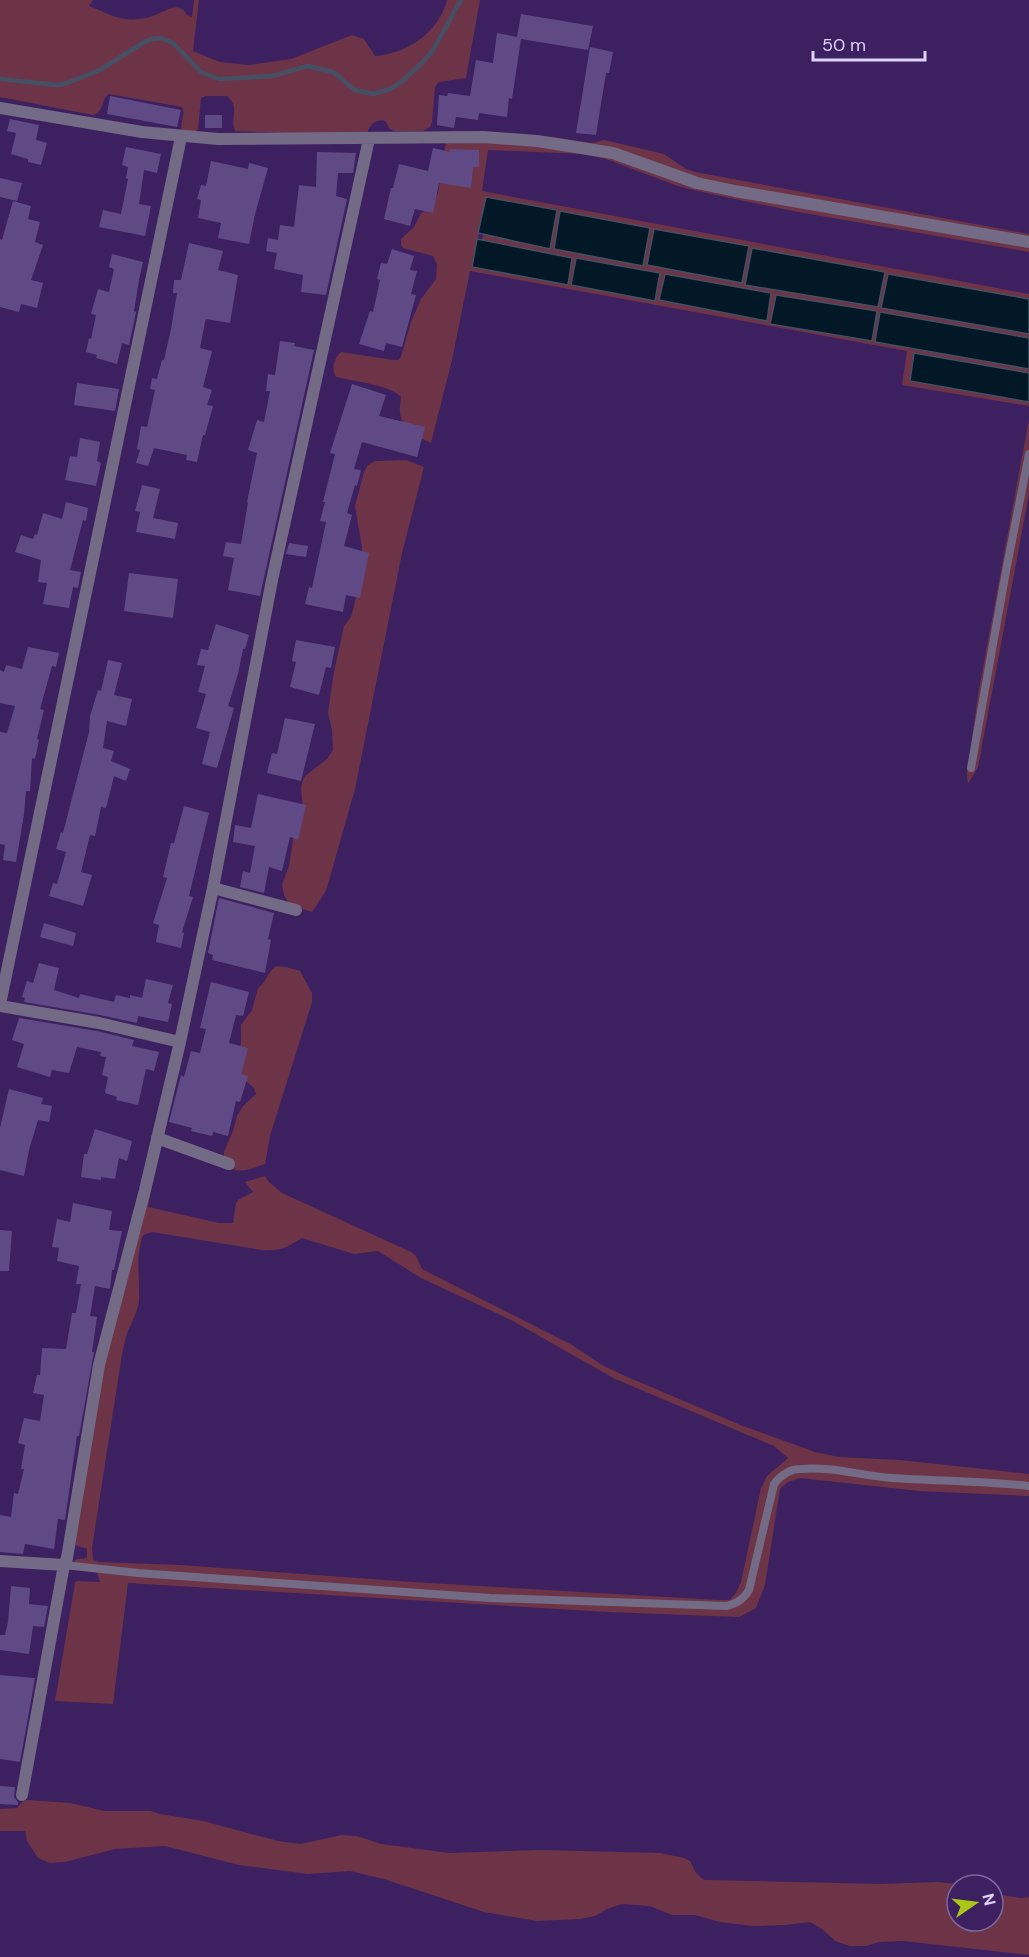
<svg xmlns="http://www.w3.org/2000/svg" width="1029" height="1957" viewBox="0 0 1029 1957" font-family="'DM Sans',sans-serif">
<rect width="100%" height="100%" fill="#3c2060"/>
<!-- green -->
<path fill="#6d3447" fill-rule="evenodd" d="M 0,0 L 93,0 L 89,6 C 100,10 114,18 125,19 C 134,20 144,19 153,16 C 165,11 180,0 187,15 L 192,17 L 194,0 L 199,0 L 193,51 L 220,62 L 248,65 L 291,59 L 352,35 L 364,39 L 375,56 C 407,54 439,32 447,0 L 480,0 L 466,78 L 439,82 L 435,87 L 432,122 L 430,127 L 423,131 L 394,131 L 390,129 L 385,121 C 375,119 371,124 367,133 L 314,134 L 235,131 C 229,117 241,109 227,96 L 206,96 L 201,98 L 198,129 L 194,133 L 182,131 C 179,123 186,115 182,107 L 109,94 C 100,100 105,112 93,115 L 0,97 Z
M 453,131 L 554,137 L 592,143 L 604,140 L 664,154 L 686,169 L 695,172 L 1029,234 L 1029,252 L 798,212 L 711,194 L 678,186 L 606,159 L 583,154 L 488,150 L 482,191 L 1029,294 L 1029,299 L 888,274 L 882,308 L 1029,334 L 1029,338 L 880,312 L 875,342 L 1029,369 L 1029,373 L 914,353 L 910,381 L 1029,402 L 1029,406 L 902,385 L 907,351 L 470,271 L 452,360 L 431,443 C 418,437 401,428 400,412 C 399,408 401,402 401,397 C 390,385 353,381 336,377 C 331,369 334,358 341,352 L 393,360 L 398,360 L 401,357 L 411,322 L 421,299 L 436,279 L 437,265 L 433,256 L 403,248 L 401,245 L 401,239 L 414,227 L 421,213 L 429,209 L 438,193 L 447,134 ZM 486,197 L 550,248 L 483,234 L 482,240 L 572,258 L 568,285 L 472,267 ZM 577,258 L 660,273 L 571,285 Z
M 1029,419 L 1029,494 L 978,767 L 968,784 L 967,774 L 978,695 Z
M 406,460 L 424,467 L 402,553 L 355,789 L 326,891 L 312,912 L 289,904 L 284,895 L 282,885 L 289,866 L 294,834 L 303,810 L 301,788 L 302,783 L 305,776 L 327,759 L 333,750 L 332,730 L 328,713 L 333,677 L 344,626 L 351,617 L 358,590 L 362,547 L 355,506 L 364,472 L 368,465 L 375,461 Z
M 276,966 L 286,967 L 300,971 L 312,993 L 312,1002 L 270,1136 L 265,1164 C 251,1169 241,1174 227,1167 L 224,1160 L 224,1152 L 233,1131 L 237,1116 L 243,1106 L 256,1094 L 254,1088 L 235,1072 L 235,1056 L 241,1044 L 241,1025 L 252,1010 L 258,988 C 267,982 267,972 276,966 Z
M 159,1147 L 148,1207 L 219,1223 L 233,1223 L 236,1203 L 238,1200 L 253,1192 L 245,1182 L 265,1176 L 269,1182 L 282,1193 L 411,1252 L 416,1256 L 422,1269 L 572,1345 L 602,1365 L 625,1376 L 743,1426 L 815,1452 L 839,1457 L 900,1460 L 1029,1474 L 1029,1496 L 919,1491 L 800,1478 L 788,1482 L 780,1489 L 765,1585 L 756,1608 L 739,1617 L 608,1612 L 128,1583 L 113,1704 L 55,1701 L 75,1583 L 77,1581 L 100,1582 L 97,1572 L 64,1565 L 78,1559 L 87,1558 L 87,1549 L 75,1545 L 97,1385 ZM 152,1232 L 262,1250 C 281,1251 286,1248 302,1238 L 354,1254 L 378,1251 L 421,1278 L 511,1320 L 615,1379 L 774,1446 L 788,1458 L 767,1476 L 761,1488 L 741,1582 L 736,1593 L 730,1600 L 718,1600 L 412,1582 L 180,1565 L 99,1562 L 93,1560 L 92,1548 L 122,1354 C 124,1346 125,1338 128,1331 C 132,1321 138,1311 139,1300 C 140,1277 135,1257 143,1235 Z
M 27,1800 L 71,1803 L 104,1811 L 150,1811 L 160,1814 L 203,1821 L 278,1841 L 300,1844 L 342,1835 L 357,1836 L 381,1844 L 450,1853 L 542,1850 L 660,1853 L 684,1858 L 690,1861 L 696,1873 L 704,1880 L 881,1884 L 938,1882 L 965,1885 L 957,1885 L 957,1921 L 993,1921 L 993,1894 L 1021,1898 L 1029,1897 L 1029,1955 L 903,1941 L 879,1942 L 866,1946 L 850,1946 L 835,1941 L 822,1929 L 810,1922 L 786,1925 L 753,1926 L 720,1922 L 695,1915 L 672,1915 L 650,1906 L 622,1904 L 607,1909 L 595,1916 L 580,1919 L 537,1921 L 484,1912 L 384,1879 L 350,1871 L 308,1874 L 239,1865 L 165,1846 L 115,1849 L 65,1862 L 50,1863 L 38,1858 L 27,1841 L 25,1831 L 0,1831 L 0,1809 L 17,1808 L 22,1802 Z"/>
<!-- water -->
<path fill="#031826" stroke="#455065" stroke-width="1.5" d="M 486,197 L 557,210 L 550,249 L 478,233 Z
M 560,211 L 650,228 L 643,266 L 554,249 Z
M 654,229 L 749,246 L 742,283 L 647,265 Z
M 477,239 L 572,258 L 568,285 L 472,267 Z
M 752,248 L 885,272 L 878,307 L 745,285 Z
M 576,258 L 660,273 L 655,301 L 571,285 Z
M 665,274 L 771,293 L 767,321 L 659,300 Z
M 888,274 L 1029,299 L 1029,334 L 881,308 Z
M 776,295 L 877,311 L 872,341 L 770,324 Z
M 880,312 L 1029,338 L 1029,369 L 875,342 Z
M 914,353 L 1029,373 L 1029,402 L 910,381 Z"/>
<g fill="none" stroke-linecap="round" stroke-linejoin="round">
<!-- stream -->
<path stroke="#455065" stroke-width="4.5" d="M 0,79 L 57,85 L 67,83 L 100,70 L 141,44 L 151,39 L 161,38 L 173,43 L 201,72 L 219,79 L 272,76 L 308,66 L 333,72 L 355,90 L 373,94 L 390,89 L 401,82 L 423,62 L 433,50 L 461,0"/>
</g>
<!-- building -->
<path fill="#604a86" d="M 521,14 L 593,26 L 588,50 L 521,39 L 512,99 L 509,98 L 507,117 L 479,113 L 478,120 L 456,117 L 454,128 L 437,125 L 439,95 L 447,96 L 448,93 L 470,96 L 476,60 L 493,63 L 497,33 L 517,37 Z
M 590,47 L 613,52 L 609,73 L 606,73 L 596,135 L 576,133 Z
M 110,96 L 181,110 L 177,127 L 107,114 Z
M 205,115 L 222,115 L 222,128 L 205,128 Z
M 10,119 L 39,125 L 36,140 L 47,143 L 41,165 L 28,162 L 28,159 L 11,154 L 16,133 L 7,131 Z
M 126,147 L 161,154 L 157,173 L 144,170 L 139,204 L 151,206 L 145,236 L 99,227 L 103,210 L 121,214 L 128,179 L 126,178 L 128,167 L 122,165 Z
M 433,148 L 450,152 L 450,149 L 479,150 L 479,167 L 473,167 L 471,188 L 439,183 L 433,213 L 415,209 L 410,226 L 384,219 L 391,188 L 393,188 L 399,164 L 428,171 Z
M 317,152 L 356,153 L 353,173 L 338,173 L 336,196 L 347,199 L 326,295 L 301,292 L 303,275 L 274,269 L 277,253 L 266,251 L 268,238 L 278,240 L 280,225 L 294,227 L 299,185 L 316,187 Z
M 211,161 L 248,169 L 249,163 L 268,168 L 255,214 L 249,244 L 218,238 L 221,223 L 198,218 L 201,200 L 197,199 L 201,185 L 206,186 Z
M 0,178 L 22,183 L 17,201 L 0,197 Z
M 13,201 L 31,206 L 28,219 L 40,222 L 35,242 L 43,245 L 31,280 L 43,283 L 37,308 L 21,304 L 19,312 L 0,307 L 0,239 L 2,240 Z
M 189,243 L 223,251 L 218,270 L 238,275 L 230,323 L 206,319 L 205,322 L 200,348 L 212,351 L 203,387 L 212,390 L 207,405 L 213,406 L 205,435 L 203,435 L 197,462 L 186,460 L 187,455 L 154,448 L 148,466 L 136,463 L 140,450 L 137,449 L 141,426 L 147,427 L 155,390 L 150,389 L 152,378 L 157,379 L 162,360 L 164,360 L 171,329 L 177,293 L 173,293 L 174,280 L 181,280 Z
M 392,249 L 414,256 L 410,270 L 417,271 L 411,294 L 416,295 L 402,347 L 386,343 L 384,351 L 359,344 L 370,311 L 373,312 L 380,280 L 377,279 L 381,263 L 387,264 Z
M 112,254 L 143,262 L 139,280 L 134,311 L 136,312 L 129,345 L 122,343 L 117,364 L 96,358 L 97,355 L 86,352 L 89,338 L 91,339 L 96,315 L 91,314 L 98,289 L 109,292 L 114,269 L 109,267 Z
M 280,341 L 295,343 L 294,346 L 314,350 L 260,596 L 228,590 L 234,558 L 223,556 L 226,542 L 241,544 L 248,502 L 247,502 L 257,453 L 248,450 L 257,420 L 264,422 L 270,391 L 266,391 L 268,374 L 275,375 Z
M 77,383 L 119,389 L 115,411 L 74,405 Z
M 352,384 L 386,395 L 379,416 L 425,427 L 417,457 L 362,442 L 354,469 L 361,470 L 357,486 L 355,485 L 347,513 L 352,515 L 344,546 L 369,553 L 360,598 L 346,595 L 343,612 L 305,604 L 309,587 L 312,588 L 326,522 L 320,521 L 325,502 L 323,502 L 335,454 L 330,453 Z
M 80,438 L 100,442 L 97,461 L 101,463 L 96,486 L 65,480 L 70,456 L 77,457 Z
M 142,485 L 160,489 L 153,518 L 178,523 L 175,539 L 136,532 L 140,512 L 135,511 Z
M 66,502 L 88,508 L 86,521 L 83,520 L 70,570 L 81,572 L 78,588 L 73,587 L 69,608 L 43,604 L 47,583 L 38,582 L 41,560 L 15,552 L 21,535 L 33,539 L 35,534 L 37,535 L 43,513 L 62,519 Z
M 289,543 L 308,546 L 306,557 L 286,554 Z
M 129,573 L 178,579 L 173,618 L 124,611 Z
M 216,624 L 249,635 L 245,649 L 243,649 L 238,674 L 228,706 L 234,708 L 217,768 L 202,764 L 210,732 L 196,728 L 206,694 L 198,692 L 205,666 L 197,665 L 201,649 L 208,650 Z
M 296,640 L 335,647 L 331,668 L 326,667 L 319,695 L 290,687 L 296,662 L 292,661 Z
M 28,647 L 59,653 L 56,667 L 52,666 L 40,709 L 44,710 L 37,739 L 39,740 L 35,759 L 32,758 L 30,791 L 26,791 L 24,814 L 16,862 L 3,860 L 5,845 L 0,844 L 0,732 L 7,733 L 15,706 L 0,703 L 0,670 L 4,672 L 6,665 L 22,669 Z
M 108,660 L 122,663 L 114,695 L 132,699 L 126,726 L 107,721 L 103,748 L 114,751 L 111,761 L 130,769 L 126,781 L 114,776 L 106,808 L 101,807 L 95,836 L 90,835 L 81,872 L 92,875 L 83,906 L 49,896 L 53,883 L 57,884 L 66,852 L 56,849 L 61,832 L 63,833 L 89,732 L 90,716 L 98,690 L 101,691 Z
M 285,718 L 315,724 L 301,781 L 267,773 L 272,753 L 277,754 Z
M 258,794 L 306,805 L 298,840 L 290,837 L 282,871 L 269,867 L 264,893 L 240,887 L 243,871 L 250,873 L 255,846 L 233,842 L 235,825 L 251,828 Z
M 184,806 L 209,813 L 189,896 L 193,897 L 182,932 L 184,933 L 181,948 L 156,942 L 159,925 L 153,923 L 167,878 L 163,877 L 171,843 L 174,843 Z
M 219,898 L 274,913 L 268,939 L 271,940 L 265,973 L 212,960 L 213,955 L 208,953 Z
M 44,923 L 76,933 L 73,946 L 40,937 Z
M 39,963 L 59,968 L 54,990 L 79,998 L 80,994 L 114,1002 L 116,995 L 130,998 L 130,995 L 142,998 L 146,979 L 173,985 L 168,1003 L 172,1004 L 168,1022 L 138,1016 L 137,1023 L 100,1015 L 24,1002 L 25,998 L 22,997 L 27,981 L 33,983 Z
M 211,982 L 249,992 L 243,1016 L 236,1015 L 229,1043 L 248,1048 L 241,1074 L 248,1076 L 240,1102 L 236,1101 L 228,1136 L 213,1132 L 212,1136 L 191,1131 L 192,1128 L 169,1122 L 181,1075 L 184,1077 L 191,1051 L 200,1053 L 206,1029 L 200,1028 Z
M 19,1018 L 97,1031 L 134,1040 L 132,1046 L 159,1052 L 154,1071 L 146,1069 L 138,1105 L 116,1100 L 117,1097 L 105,1093 L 108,1077 L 102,1075 L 106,1057 L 100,1056 L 101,1052 L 77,1047 L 69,1073 L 52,1070 L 50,1077 L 17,1067 L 24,1044 L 12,1040 Z
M 9,1089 L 43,1098 L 41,1104 L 52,1106 L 49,1122 L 38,1120 L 29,1150 L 24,1176 L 0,1170 L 0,1128 Z
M 95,1129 L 132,1141 L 127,1161 L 119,1158 L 115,1179 L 101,1177 L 101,1180 L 81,1177 L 84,1154 L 87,1154 Z
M 73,1203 L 112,1211 L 109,1230 L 122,1231 L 114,1270 L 112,1270 L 110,1289 L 95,1286 L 90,1316 L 97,1317 L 92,1352 L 94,1352 L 79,1436 L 77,1436 L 65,1520 L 58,1519 L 54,1549 L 25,1544 L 23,1554 L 0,1552 L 0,1515 L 11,1517 L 14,1493 L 18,1494 L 24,1469 L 21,1469 L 25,1445 L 18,1443 L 24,1418 L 40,1421 L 44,1395 L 33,1393 L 37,1375 L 40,1375 L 42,1348 L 66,1349 L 72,1313 L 76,1313 L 81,1284 L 76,1284 L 79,1266 L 57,1261 L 59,1248 L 52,1247 L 57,1219 L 70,1222 Z
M 0,1230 L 12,1231 L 9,1271 L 0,1271 Z
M 11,1586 L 30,1588 L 29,1604 L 48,1606 L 44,1627 L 33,1626 L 29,1654 L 0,1650 L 0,1635 L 5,1635 L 8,1622 Z
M 0,1675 L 35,1678 L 20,1762 L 0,1759 Z
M 0,1786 L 15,1787 L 14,1797 L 18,1802 L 18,1805 L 0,1804 Z"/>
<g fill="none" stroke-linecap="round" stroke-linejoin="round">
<!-- service -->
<path stroke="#736a86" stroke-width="8" d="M 971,768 L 1006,571 L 1029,454
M 64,1565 L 138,1573 L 490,1598 L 727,1606 C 737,1603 743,1600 749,1590 L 774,1484 C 781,1475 789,1469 801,1469 C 831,1466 862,1476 892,1478 C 938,1481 983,1481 1029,1486"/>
<!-- minor -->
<path stroke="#736a86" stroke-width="12" d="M 0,108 L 142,132 L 218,139 L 483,137 L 537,141 L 613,153 L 697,183 L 735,191 L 1029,242
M 213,888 L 296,910
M 0,1004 L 181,137
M 0,1006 L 99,1023 L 180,1042
M 157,1138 L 229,1164
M 0,1561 L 64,1565
M 22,1795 L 64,1565 L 67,1558 L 99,1365 L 145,1190 L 180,1042 L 213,888 L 272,580 L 369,139"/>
</g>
<!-- north arrow -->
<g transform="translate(975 1903) rotate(76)"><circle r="28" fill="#3c2060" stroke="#7d679d" stroke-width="1.5"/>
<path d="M0-4.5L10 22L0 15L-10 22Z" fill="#aac717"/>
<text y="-9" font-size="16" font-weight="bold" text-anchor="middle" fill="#ded2f9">N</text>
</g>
<!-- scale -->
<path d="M813 51v9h112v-9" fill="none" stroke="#ded2f9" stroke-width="3"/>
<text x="822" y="51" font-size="18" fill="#ded2f9" stroke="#3c2060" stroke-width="4.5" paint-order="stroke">50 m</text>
</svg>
